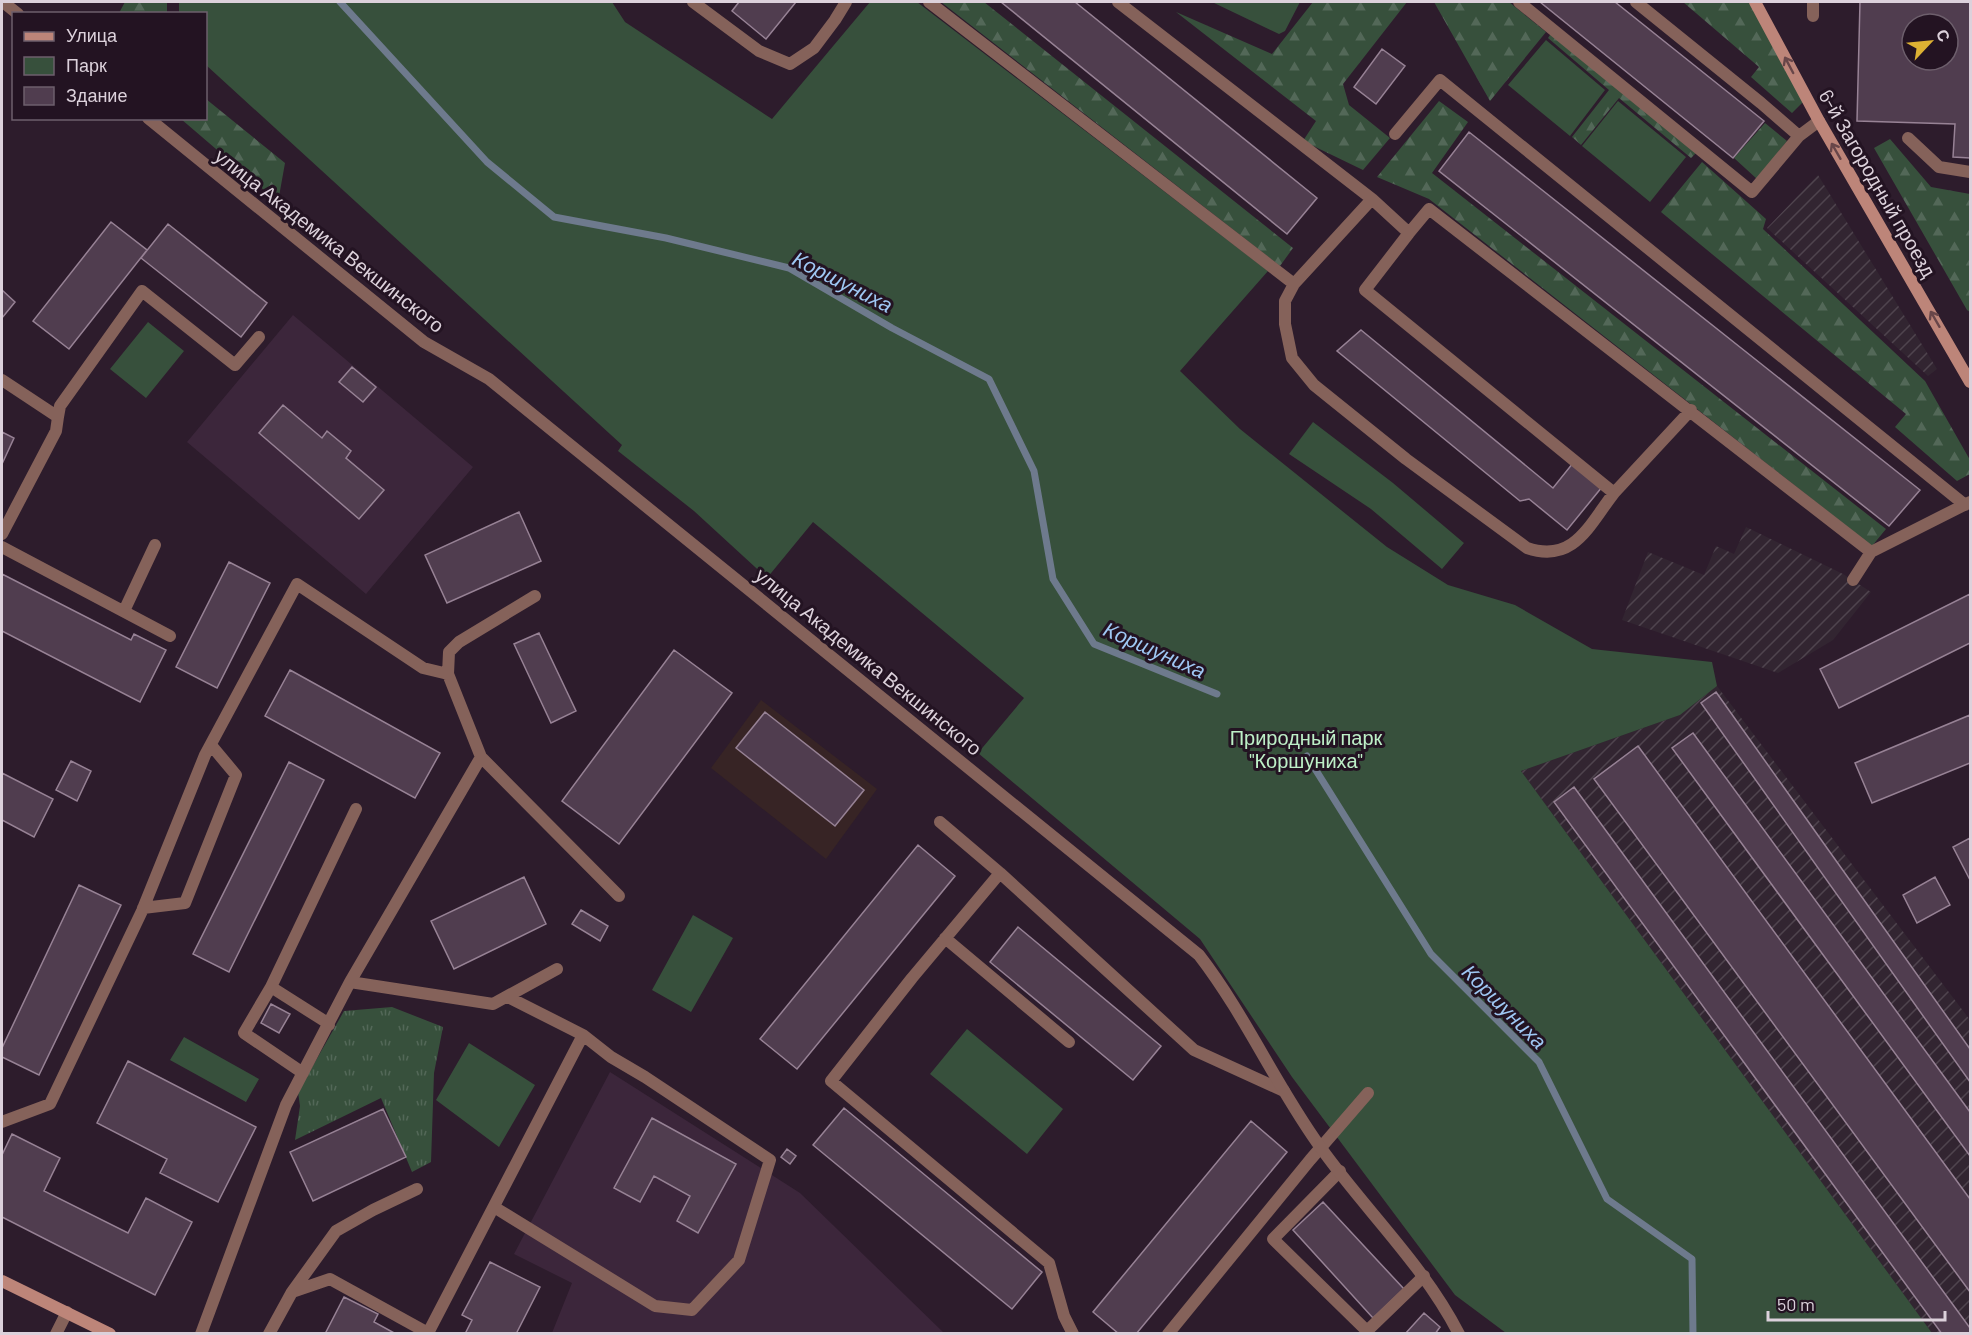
<svg xmlns="http://www.w3.org/2000/svg" width="1972" height="1335" viewBox="0 0 1972 1335" font-family="Barlow,sans-serif">
<defs>
<pattern id="industrial-furrows" width="10" height="10" patternUnits="userSpaceOnUse" patternTransform="scale(1.5)"><rect width="10" height="10" fill="#322531"/><path d="M-1 1l2-2M0 10L10 0M9 11l2-2" fill="none" stroke="#4f444e"/></pattern>
<pattern id="grass-tufts" width="24" height="20" patternUnits="userSpaceOnUse" patternTransform="scale(1.5)"><rect width="24" height="20" fill="#37503c"/><path d="M3 7l-1-3M5 7V3M7 7l1-3M15 17l-1-3M17 17v-4M19 17l1-3" fill="none" stroke="#536858"/></pattern>
<pattern id="forest-firs" width="22" height="20" patternUnits="userSpaceOnUse" patternTransform="scale(1.5)"><rect width="22" height="20" fill="#37503c"/><path d="M5 1l3.5 6h-7zM16 11l3.5 6h-7z" fill="#536858"/></pattern>
</defs>
<rect width="100%" height="100%" fill="#2d1c2c"/>
<!-- commercial -->
<path fill="#372425" d="M 761,700 L 877,789 L 826,859 L 711,768 Z"/>
<!-- industrial -->
<path fill="url(#industrial-furrows)" d="M 1818,175 L 1937,369 L 1928,376 L 1767,228 Z
M 1746,527 L 1843,574 L 1871,592 L 1833,640 L 1778,673 L 1622,620 L 1648,552 L 1704,575 L 1716,546 L 1734,554 Z
M 1717,686 L 1970,1020 L 1970,1333 L 1932,1333 L 1521,771 L 1680,715 Z"/>
<!-- built -->
<path fill="#3c263b" d="M 293,315 L 473,467 L 366,594 L 187,442 Z
M 610,1072 L 800,1193 L 944,1333 L 552,1333 L 572,1283 L 514,1254 Z"/>
<!-- grass -->
<path fill="url(#grass-tufts)" d="M 392,1007 L 443,1027 L 434,1073 L 431,1162 L 412,1172 L 381,1098 L 295,1140 L 300,1106 L 298,1092 L 344,1011 Z"/>
<!-- forest -->
<path fill="url(#forest-firs)" d="M 125,2 L 167,2 L 167,13 L 119,13 Z
M 941,2 L 984,2 L 1293,248 L 1280,266 Z
M 1313,2 L 1407,2 L 1343,84 L 1349,105 L 1390,138 L 1363,170 L 1303,141 L 1316,121 L 1176,12 L 1272,54 Z
M 1434,2 L 1509,2 L 1546,32 L 1490,101 Z
M 1683,2 L 1750,2 L 1803,102 L 1792,113 L 1751,77 L 1759,67 Z
M 1552,32 L 1697,152 L 1691,158 L 1619,98 L 1581,145 L 1572,137 L 1609,90 L 1548,38 Z
M 206,99 L 285,163 L 278,202 L 181,119 L 206,118 Z
M 1439,101 L 1468,122 L 1432,173 L 1886,529 L 1872,546 L 1429,199 L 1377,177 Z
M 1765,123 L 1787,141 L 1757,179 L 1734,158 Z
M 1890,139 L 1931,187 L 1970,194 L 1970,312 L 1967,310 L 1874,148 Z
M 1702,162 L 1766,219 L 1763,229 L 1925,381 L 1970,460 L 1970,474 L 1957,481 L 1895,427 L 1906,414 L 1661,212 Z"/>
<!-- park -->
<path fill="#37503c" d="M 179,2 L 612,2 L 625,22 L 772,119 L 870,2 L 917,2 L 1268,271 L 1180,371 L 1240,429 L 1387,547 L 1448,585 L 1515,605 L 1592,649 L 1712,662 L 1717,686 L 1680,715 L 1521,771 L 1932,1333 L 1506,1333 L 1455,1295 L 1292,1077 L 1200,939 L 978,753 L 1024,698 L 813,522 L 767,578 L 694,511 L 618,451 L 622,445 L 206,65 L 206,14 L 179,14 Z
M 1212,2 L 1300,2 L 1285,31 L 1279,34 Z
M 1546,40 L 1605,90 L 1570,136 L 1508,85 Z
M 1618,101 L 1686,157 L 1650,202 L 1582,146 Z
M 148,322 L 184,351 L 146,398 L 110,369 Z
M 1313,422 L 1393,483 L 1464,543 L 1442,569 L 1371,509 L 1289,454 Z
M 693,915 L 733,938 L 691,1012 L 652,990 Z
M 967,1029 L 1063,1109 L 1027,1154 L 930,1074 Z
M 184,1037 L 259,1079 L 246,1102 L 170,1060 Z
M 469,1043 L 535,1085 L 499,1147 L 436,1100 Z"/>
<g fill="none" stroke-linecap="round" stroke-linejoin="round">
<!-- stream -->
<path stroke="#6e7a8d" stroke-width="7" d="M 340,2 L 487,162 L 554,217 L 666,238 L 789,268 L 892,328 L 989,379 L 1034,471 L 1053,579 L 1094,644 L 1217,694
M 1307,756 L 1431,954 L 1539,1062 L 1607,1199 L 1692,1259 L 1693,1334"/>
</g>
<!-- building -->
<path fill="#503d4f" stroke="#978295" stroke-width="1.5" fill-rule="evenodd" d="M 739,2 L 796,2 L 766,39 L 732,11 Z
M 1001,2 L 1075,2 L 1317,198 L 1287,234 Z
M 1540,2 L 1615,2 L 1764,121 L 1733,158 Z
M 1860,2 L 1970,2 L 1970,158 L 1953,157 L 1955,124 L 1857,121 ZM 1912,24 L 1948,24 L 1948,60 L 1912,60 Z
M 1382,49 L 1405,66 L 1376,104 L 1354,87 Z
M 1469,132 L 1920,490 L 1889,526 L 1439,171 Z
M 111,222 L 147,250 L 69,349 L 33,321 Z
M 168,224 L 267,303 L 241,337 L 141,258 Z
M 2,290 L 15,302 L 2,318 Z
M 1361,330 L 1553,488 L 1573,463 L 1602,487 L 1567,530 L 1529,499 L 1520,501 L 1337,351 Z
M 352,367 L 376,387 L 363,402 L 339,382 Z
M 283,405 L 322,438 L 327,431 L 351,451 L 346,458 L 384,490 L 359,519 L 259,433 Z
M 2,432 L 14,438 L 2,464 Z
M 519,512 L 541,561 L 447,603 L 425,555 Z
M 229,562 L 270,583 L 217,688 L 176,667 Z
M 2,574 L 131,640 L 134,634 L 166,650 L 140,702 L 2,631 Z
M 1970,594 L 1970,643 L 1839,708 L 1820,669 Z
M 539,633 L 576,711 L 551,723 L 514,644 Z
M 674,650 L 732,693 L 619,844 L 562,801 Z
M 290,670 L 440,753 L 415,798 L 265,716 Z
M 1716,692 L 1970,1049 L 1970,1082 L 1701,703 Z
M 765,712 L 864,790 L 835,826 L 736,748 Z
M 1970,715 L 1970,763 L 1872,803 L 1855,763 Z
M 1693,733 L 1970,1112 L 1970,1156 L 1672,748 Z
M 1638,746 L 1970,1199 L 1970,1292 L 1594,779 Z
M 71,761 L 91,771 L 77,801 L 56,790 Z
M 289,762 L 324,780 L 229,972 L 193,954 Z
M 2,773 L 53,799 L 34,837 L 2,820 Z
M 1574,787 L 1970,1328 L 1970,1334 L 1942,1334 L 1554,802 Z
M 1970,838 L 1970,880 L 1953,847 Z
M 918,845 L 955,876 L 797,1069 L 760,1039 Z
M 524,877 L 546,924 L 454,969 L 431,921 Z
M 1935,877 L 1950,905 L 1917,923 L 1903,895 Z
M 79,885 L 121,905 L 39,1075 L 2,1057 L 2,1048 Z
M 581,910 L 608,926 L 600,941 L 572,924 Z
M 1018,927 L 1161,1046 L 1133,1080 L 990,962 Z
M 271,1004 L 290,1014 L 279,1033 L 261,1023 Z
M 128,1061 L 256,1127 L 218,1202 L 160,1173 L 167,1159 L 97,1123 Z
M 844,1108 L 1042,1272 L 1012,1309 L 813,1145 Z
M 383,1109 L 406,1157 L 313,1201 L 290,1152 Z
M 652,1118 L 736,1164 L 698,1233 L 677,1221 L 690,1196 L 654,1176 L 640,1202 L 614,1188 Z
M 1251,1121 L 1287,1152 L 1136,1334 L 1119,1334 L 1093,1312 Z
M 12,1134 L 60,1158 L 44,1191 L 128,1233 L 146,1198 L 192,1222 L 155,1295 L 2,1217 L 2,1155 Z
M 787,1149 L 796,1156 L 790,1164 L 781,1157 Z
M 1323,1202 L 1404,1289 L 1373,1318 L 1293,1230 Z
M 490,1262 L 540,1287 L 516,1334 L 465,1334 L 472,1320 L 462,1315 Z
M 344,1297 L 378,1314 L 374,1322 L 396,1334 L 325,1334 Z
M 1424,1313 L 1440,1327 L 1435,1334 L 1405,1334 Z"/>
<g fill="none" stroke-linecap="round" stroke-linejoin="round">
<!-- lane -->
<path stroke="#85625a" stroke-width="12" d="M 693,2 L 759,51 L 790,64 L 814,48 L 835,20 L 846,2
M 929,2 L 1294,284
M 1118,2 L 1372,199 L 1409,233 L 1429,209 L 1871,552 L 1970,502
M 1519,2 L 1752,192 L 1799,136 L 1761,103 L 1636,2
M 1813,16 L 1813,2
M 1395,134 L 1440,80 L 1965,505
M 1799,136 L 1819,121
M 1908,138 L 1939,167 L 1970,172
M 1372,199 L 1294,284 L 1285,301 L 1285,324 L 1292,358 L 1314,385 L 1406,459 L 1527,548 C 1574,564 1589,525 1614,493
M 1409,233 L 1365,290 L 1614,493 L 1691,410
M 2,380 L 58,417 L 56,431 L 2,534
M 58,417 L 60,406 L 142,291 L 235,365 L 259,337
M 2,547 L 170,636
M 1853,580 L 1871,552
M 124,611 L 155,545
M 448,674 L 449,652 L 459,642 L 535,596
M 481,757 L 619,896
M 940,822 L 1000,873 L 1194,1050 L 1284,1091
M 1000,873 L 912,978 L 831,1081 L 1049,1263 L 1064,1316 L 1073,1334
M 143,908 L 185,903 L 187,898 L 236,775 L 211,745
M 945,938 L 1069,1042
M 271,987 L 244,1033 L 303,1073
M 329,1025 L 323,1020 L 271,987 L 356,809
M 2,1122 L 50,1104 L 142,911 L 205,755 L 297,584 L 423,668 L 448,674 L 481,757 L 350,982 L 493,1004 L 557,969
M 1340,1171 L 1273,1239 L 1367,1331 L 1424,1276
M 494,1207 L 655,1306 L 692,1310 L 739,1260 L 770,1160 L 645,1077 L 611,1057 L 583,1035 L 508,997
M 292,1292 L 336,1231 L 373,1210 L 417,1189
M 56,1334 L 67,1312
M 201,1334 L 286,1105 L 350,982
M 269,1334 L 292,1292 L 330,1279 L 428,1333 L 583,1035
M 1168,1334 L 1310,1160 L 1368,1093"/>
<!-- street -->
<path stroke="#85625a" stroke-width="12" d="M 3,2 L 18,14
M 148,118 L 424,342 L 489,379 L 1199,955 C 1246,1016 1276,1086 1321,1148 C 1366,1211 1423,1264 1459,1334"/>
<!-- secondary -->
<path stroke="#bd8579" stroke-width="12" d="M 1755,2 L 1819,121 L 1970,382
M 2,1281 L 110,1334"/>
</g>
<!-- one-way arrows -->
<defs><path id="oneway-shaft" d="M-6 0H5M1.5-3L5.5 0L1.5 3" fill="none" stroke-width="1.6" stroke-linecap="round" stroke-linejoin="round" transform="scale(1.5)"/></defs>
<g stroke="#684649">
<use href="#oneway-shaft" transform="translate(1789 65) rotate(-118)"/>
<use href="#oneway-shaft" transform="translate(1836 151) rotate(-120)"/>
<use href="#oneway-shaft" transform="translate(1935 319) rotate(-120)"/>
</g>
<g text-anchor="middle" dominant-baseline="central" stroke-width="6" stroke-linejoin="round" paint-order="stroke">
<!-- street labels -->
<g font-size="20" fill="#dcd1db" stroke="#231322">
<text transform="translate(1878 183) rotate(60)">6-й Загородный проезд</text>
<text transform="translate(330 240) rotate(38)">улица Академика Векшинского</text>
<text transform="translate(869 661) rotate(39)">улица Академика Векшинского</text>
</g>
<!-- park labels -->
<g font-size="20" fill="#bdefc7" stroke="#231322">
<text x="1306" y="737">Природный парк<tspan x="1306" dy="23">"Коршуниха"</tspan></text>
</g>
<!-- water labels -->
<g font-size="21" font-style="italic" fill="#9fc8f4" stroke="#231322">
<text transform="translate(843 281) rotate(27)">Коршуниха</text>
<text transform="translate(1155 649) rotate(24)">Коршуниха</text>
<text transform="translate(1505 1006) rotate(45)">Коршуниха</text>
</g>
</g>
<!-- border -->
<rect width="1972" height="1335" fill="none" stroke="#dcd1db" stroke-width="6"/>
<!-- legend -->
<rect x="12" y="12" width="195" height="108" fill="#231322" stroke="#6d5f6c" stroke-width="1.5"/>
<rect x="24" y="32" width="30" height="9" fill="#bd8579" stroke="#6d5f6c" stroke-width="1.5"/>
<text x="66" y="42" font-size="18" fill="#dcd1db">Улица</text>
<rect x="24" y="57" width="30" height="18" fill="#37503c" stroke="#6d5f6c" stroke-width="1.5"/>
<text x="66" y="72" font-size="18" fill="#dcd1db">Парк</text>
<rect x="24" y="87" width="30" height="18" fill="#503d4f" stroke="#6d5f6c" stroke-width="1.5"/>
<text x="66" y="102" font-size="18" fill="#dcd1db">Здание</text>
<!-- north arrow -->
<g transform="translate(1930 42) rotate(64)"><circle r="28" fill="#231322" stroke="#6d5f6c" stroke-width="1.5"/>
<path d="M0-4.5L10 22L0 15L-10 22Z" fill="#ddb133"/>
<text y="-9" font-size="16" font-weight="bold" text-anchor="middle" fill="#dcd1db">С</text>
</g>
<!-- scale -->
<path d="M1768 1311v9h177v-9" fill="none" stroke="#dcd1db" stroke-width="3"/>
<text x="1777" y="1311" font-size="18" fill="#dcd1db" stroke="#231322" stroke-width="4.5" paint-order="stroke">50 m</text>
</svg>
